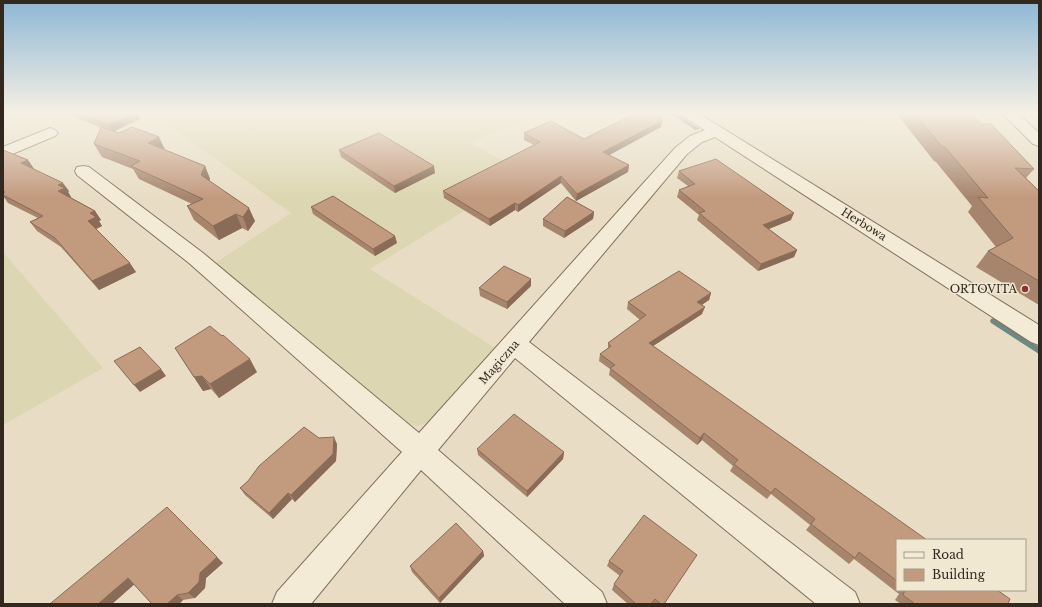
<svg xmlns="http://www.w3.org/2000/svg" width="1042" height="607" viewBox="0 0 1042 607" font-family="'Libre Baskerville',serif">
<rect width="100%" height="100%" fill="#e8ddc4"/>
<!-- farmland -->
<path fill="#ddd6b2" d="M 174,113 L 525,113 L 531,116 L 471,143 L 549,187 L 490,226 L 464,211 L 370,269 L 497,349 L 433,421 L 417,426 L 405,422 L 212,265 L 291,213 L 163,121 L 176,114 Z
M 799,113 L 859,113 L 868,126 L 804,122 Z
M 3,252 L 103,368 L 3,425 Z"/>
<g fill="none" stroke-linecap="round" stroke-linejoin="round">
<!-- stream -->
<path fill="#6d8982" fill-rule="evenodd" d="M 670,113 L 676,113 L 700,129 L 695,130 Z
M 994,318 L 1039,347 L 1039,354 L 991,323 L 990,321 L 991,319 Z"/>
<!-- minor casing -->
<g stroke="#81705c" stroke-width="2">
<path id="minor" d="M 681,113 L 698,113 L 1039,325 L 1039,345 L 1031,342 L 715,137 L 702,142 L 687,154 L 529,342 L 855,592 L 860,604 L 816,604 L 515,358 L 438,450 L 602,592 L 607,604 L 565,604 L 421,470 L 311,604 L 272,604 L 277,592 L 402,452 L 189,263 L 77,175 L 75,171 L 77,167 L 83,166 L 89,167 L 203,253 L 419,433 L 675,148 L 690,136 L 705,130 L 683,116 Z
M 50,128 L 55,130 L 58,133 L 55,136 L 3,158 L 3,147 Z"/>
</g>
<!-- tertiary casing -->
<g stroke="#81705c" stroke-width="2">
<path id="tertiary" d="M 1002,113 L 1017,113 L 1039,133 L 1039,146 L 1033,144 Z"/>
</g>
<!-- minor -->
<use href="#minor" fill="#f4ebd6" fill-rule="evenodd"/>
<!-- tertiary -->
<use href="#tertiary" fill="#f4ebd6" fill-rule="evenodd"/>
</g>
<!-- wall -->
<path fill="#a7846c" d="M 65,113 L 136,113 L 140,119 L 113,131 L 119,133 L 159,137 L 165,150 L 205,166 L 210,179 L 210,181 L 255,221 L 248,231 L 242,228 L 219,240 L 194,220 L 187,206 L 192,204 L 139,179 L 133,169 L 102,157 L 94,144 L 102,128 Z
M 896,113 L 971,113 L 981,124 L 1034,169 L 1026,178 L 1039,191 L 1039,305 L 976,267 L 988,251 L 996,247 L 968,212 L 972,206 L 936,162 L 934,161 Z
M 662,121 L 661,127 L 609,155 L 629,165 L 628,172 L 576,201 L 561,183 L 518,212 L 515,210 L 490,226 L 444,198 L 443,191 L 534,145 L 524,140 L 524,133 L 584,139 Z
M 3,150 L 28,160 L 34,169 L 69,191 L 68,192 L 71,197 L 70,197 L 95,211 L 101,220 L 99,221 L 102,226 L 96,229 L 136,272 L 99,290 L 61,247 L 37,231 L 30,222 L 38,218 L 8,203 L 3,196 Z
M 339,150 L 435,173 L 395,193 L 341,157 Z
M 679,171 L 791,220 L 769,229 L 797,250 L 794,257 L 758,271 L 697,220 L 699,215 L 677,197 L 679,190 L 688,186 L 677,178 Z
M 311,207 L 397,243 L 375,256 L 313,214 Z
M 594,212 L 593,219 L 564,238 L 543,226 L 543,219 Z
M 531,279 L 531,286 L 507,309 L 480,296 L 479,288 Z
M 711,293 L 709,300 L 702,305 L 702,314 L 653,346 L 897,540 L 897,590 L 997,590 L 1008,604 L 901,604 L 895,600 L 899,594 L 854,559 L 849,564 L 806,530 L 810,525 L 790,509 L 771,494 L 767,499 L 730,471 L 733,466 L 702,440 L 697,445 L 609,375 L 610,369 L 599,361 L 600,354 L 608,349 L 608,343 L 640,320 L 627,309 L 628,302 Z
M 175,348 L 257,372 L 219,398 L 211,389 L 203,391 Z
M 319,438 L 337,444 L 336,461 L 295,502 L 292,499 L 273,519 L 245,495 L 240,488 Z
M 477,449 L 564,452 L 563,459 L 527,497 L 478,455 Z
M 483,551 L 484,556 L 440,603 L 412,572 L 410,566 Z
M 697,555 L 664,604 L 628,604 L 612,590 L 614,584 L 620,576 L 607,566 L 609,561 Z
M 223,563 L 206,578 L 205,588 L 195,598 L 183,600 L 179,604 L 152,604 L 134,584 L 112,604 L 52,604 Z"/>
<!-- shaded-wall -->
<path fill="#886c58" d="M 136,113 L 140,119 L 113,132 L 109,125 Z
M 662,121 L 661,127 L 602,159 L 603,152 Z
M 159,137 L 165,150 L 148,143 Z
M 28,160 L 34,169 L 21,163 Z
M 629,165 L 628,172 L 576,201 L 577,194 Z
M 205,166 L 210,179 L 207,188 L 201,175 Z
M 434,166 L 435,173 L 395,193 L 394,186 Z
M 561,176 L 561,183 L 518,212 L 518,205 Z
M 63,183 L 69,191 L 68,192 L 71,197 L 64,200 L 58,191 L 58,185 Z
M 515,203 L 515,210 L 490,226 L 489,219 Z
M 249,208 L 255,221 L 248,231 L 243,217 Z
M 95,211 L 101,220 L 99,221 L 102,226 L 94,230 L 88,221 L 90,213 Z
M 594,212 L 593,219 L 564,238 L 565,231 Z
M 794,213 L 791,220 L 761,232 L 763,225 Z
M 236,214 L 242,228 L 219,240 L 213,226 Z
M 395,236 L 397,243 L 375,256 L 373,249 Z
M 797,250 L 794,257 L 758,271 L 761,264 Z
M 130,263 L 136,272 L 99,290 L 92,281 Z
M 531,279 L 531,286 L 507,309 L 507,302 Z
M 711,293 L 709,300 L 695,309 L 697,302 Z
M 705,307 L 702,314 L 647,350 L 649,343 Z
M 250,359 L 257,372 L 219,398 L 210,384 Z
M 161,369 L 166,376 L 140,392 L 134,385 Z
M 202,376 L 211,389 L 203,391 L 194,377 Z
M 704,433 L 702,440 L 697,445 L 700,438 Z
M 334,437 L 337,444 L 336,461 L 295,502 L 291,495 Z
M 564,452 L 563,459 L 527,497 L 527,491 Z
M 288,493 L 292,499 L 273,519 L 269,513 Z
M 483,551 L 484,556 L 440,603 L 439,598 Z
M 217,557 L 223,563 L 206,578 L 205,588 L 195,598 L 188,593 L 200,573 Z
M 128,578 L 136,583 L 112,604 L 98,604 Z
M 177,595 L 183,600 L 179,604 L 167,604 Z"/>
<!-- building -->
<path fill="#c29a7e" stroke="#886c58" d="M 78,113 L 136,113 L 109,125 Z
M 636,113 L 658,113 L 662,121 L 603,152 L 629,165 L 577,194 L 561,176 L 518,205 L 515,203 L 489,219 L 443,191 L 540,142 L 524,133 L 551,121 L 584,139 Z
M 915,113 L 971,113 L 981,124 L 991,124 L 1034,169 L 1015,168 L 1039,191 L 1039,281 L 988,251 L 1013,238 L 978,197 L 988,198 L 945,147 L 942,147 Z
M 101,127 L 119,133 L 132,127 L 159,137 L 148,143 L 205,166 L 201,175 L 249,208 L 243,217 L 236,214 L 213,226 L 187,206 L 203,199 L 131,166 L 140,161 L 94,144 Z
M 379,133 L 434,166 L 394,186 L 339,150 Z
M 3,150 L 28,160 L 21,163 L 63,183 L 58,185 L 65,188 L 58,191 L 95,211 L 90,213 L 96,217 L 88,221 L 130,263 L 92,281 L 55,238 L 30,222 L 43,216 L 3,195 L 3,193 L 5,192 L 3,191 Z
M 716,159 L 794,213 L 763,225 L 797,250 L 761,264 L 699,213 L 705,211 L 679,190 L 695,184 L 679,171 Z
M 333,196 L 395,236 L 373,249 L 311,207 Z
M 567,197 L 594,212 L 565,231 L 543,219 Z
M 504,266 L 531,279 L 507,302 L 479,288 Z
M 679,271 L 711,293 L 697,302 L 705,307 L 649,343 L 927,540 L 897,540 L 897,581 L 859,552 L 855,558 L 811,524 L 815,519 L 775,488 L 771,493 L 734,464 L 738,460 L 704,433 L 700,438 L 610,368 L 615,365 L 600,354 L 611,346 L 608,343 L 646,315 L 628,302 Z
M 210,326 L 222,336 L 223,335 L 250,359 L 210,384 L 202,376 L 194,377 L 175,348 Z
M 140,347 L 161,369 L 134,385 L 114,361 Z
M 514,414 L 564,452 L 527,491 L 477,449 Z
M 304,427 L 319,438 L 334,437 L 333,454 L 291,495 L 288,493 L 269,513 L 240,488 L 248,481 L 259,466 Z
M 167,507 L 217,557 L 200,573 L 199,582 L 188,593 L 177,595 L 167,604 L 152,604 L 128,578 L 98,604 L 52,604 L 51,603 Z
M 644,515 L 697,555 L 664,604 L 661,604 L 655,599 L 651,604 L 636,604 L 614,584 L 623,571 L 609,561 Z
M 456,523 L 483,551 L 439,598 L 410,566 Z
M 905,590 L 997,590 L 1010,599 L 1008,604 L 915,604 L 903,595 Z"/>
<!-- sky -->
<linearGradient id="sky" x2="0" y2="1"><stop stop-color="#8db7d4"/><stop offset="0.57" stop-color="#f5f0e4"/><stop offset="1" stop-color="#f5f0e4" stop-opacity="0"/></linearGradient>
<rect width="1042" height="198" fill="url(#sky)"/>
<!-- markers -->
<circle fill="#893334" stroke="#f1e8d2" stroke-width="1.5" cx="1025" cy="289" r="4"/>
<g text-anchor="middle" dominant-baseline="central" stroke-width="3" stroke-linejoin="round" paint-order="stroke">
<!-- street labels -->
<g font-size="11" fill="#32281f" stroke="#f1e8d2">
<text transform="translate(864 224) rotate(32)">Herbowa</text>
<text transform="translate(499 362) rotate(-49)">Magiczna</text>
</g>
<!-- poi labels -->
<g font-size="11" fill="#32281f" stroke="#f1e8d2" text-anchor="end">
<text x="1017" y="289">ORTOVITA</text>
</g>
</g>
<!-- border -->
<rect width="1042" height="607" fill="none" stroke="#32281f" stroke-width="8"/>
<!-- legend -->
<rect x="896" y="539" width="130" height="52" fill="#f1e8d2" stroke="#a59b8a"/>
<rect x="904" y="552" width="20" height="6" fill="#f4ebd6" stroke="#a59b8a"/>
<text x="932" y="559" font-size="12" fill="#32281f">Road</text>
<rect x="904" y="569" width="20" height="12" fill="#c29a7e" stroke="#a59b8a"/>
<text x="932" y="579" font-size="12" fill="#32281f">Building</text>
</svg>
